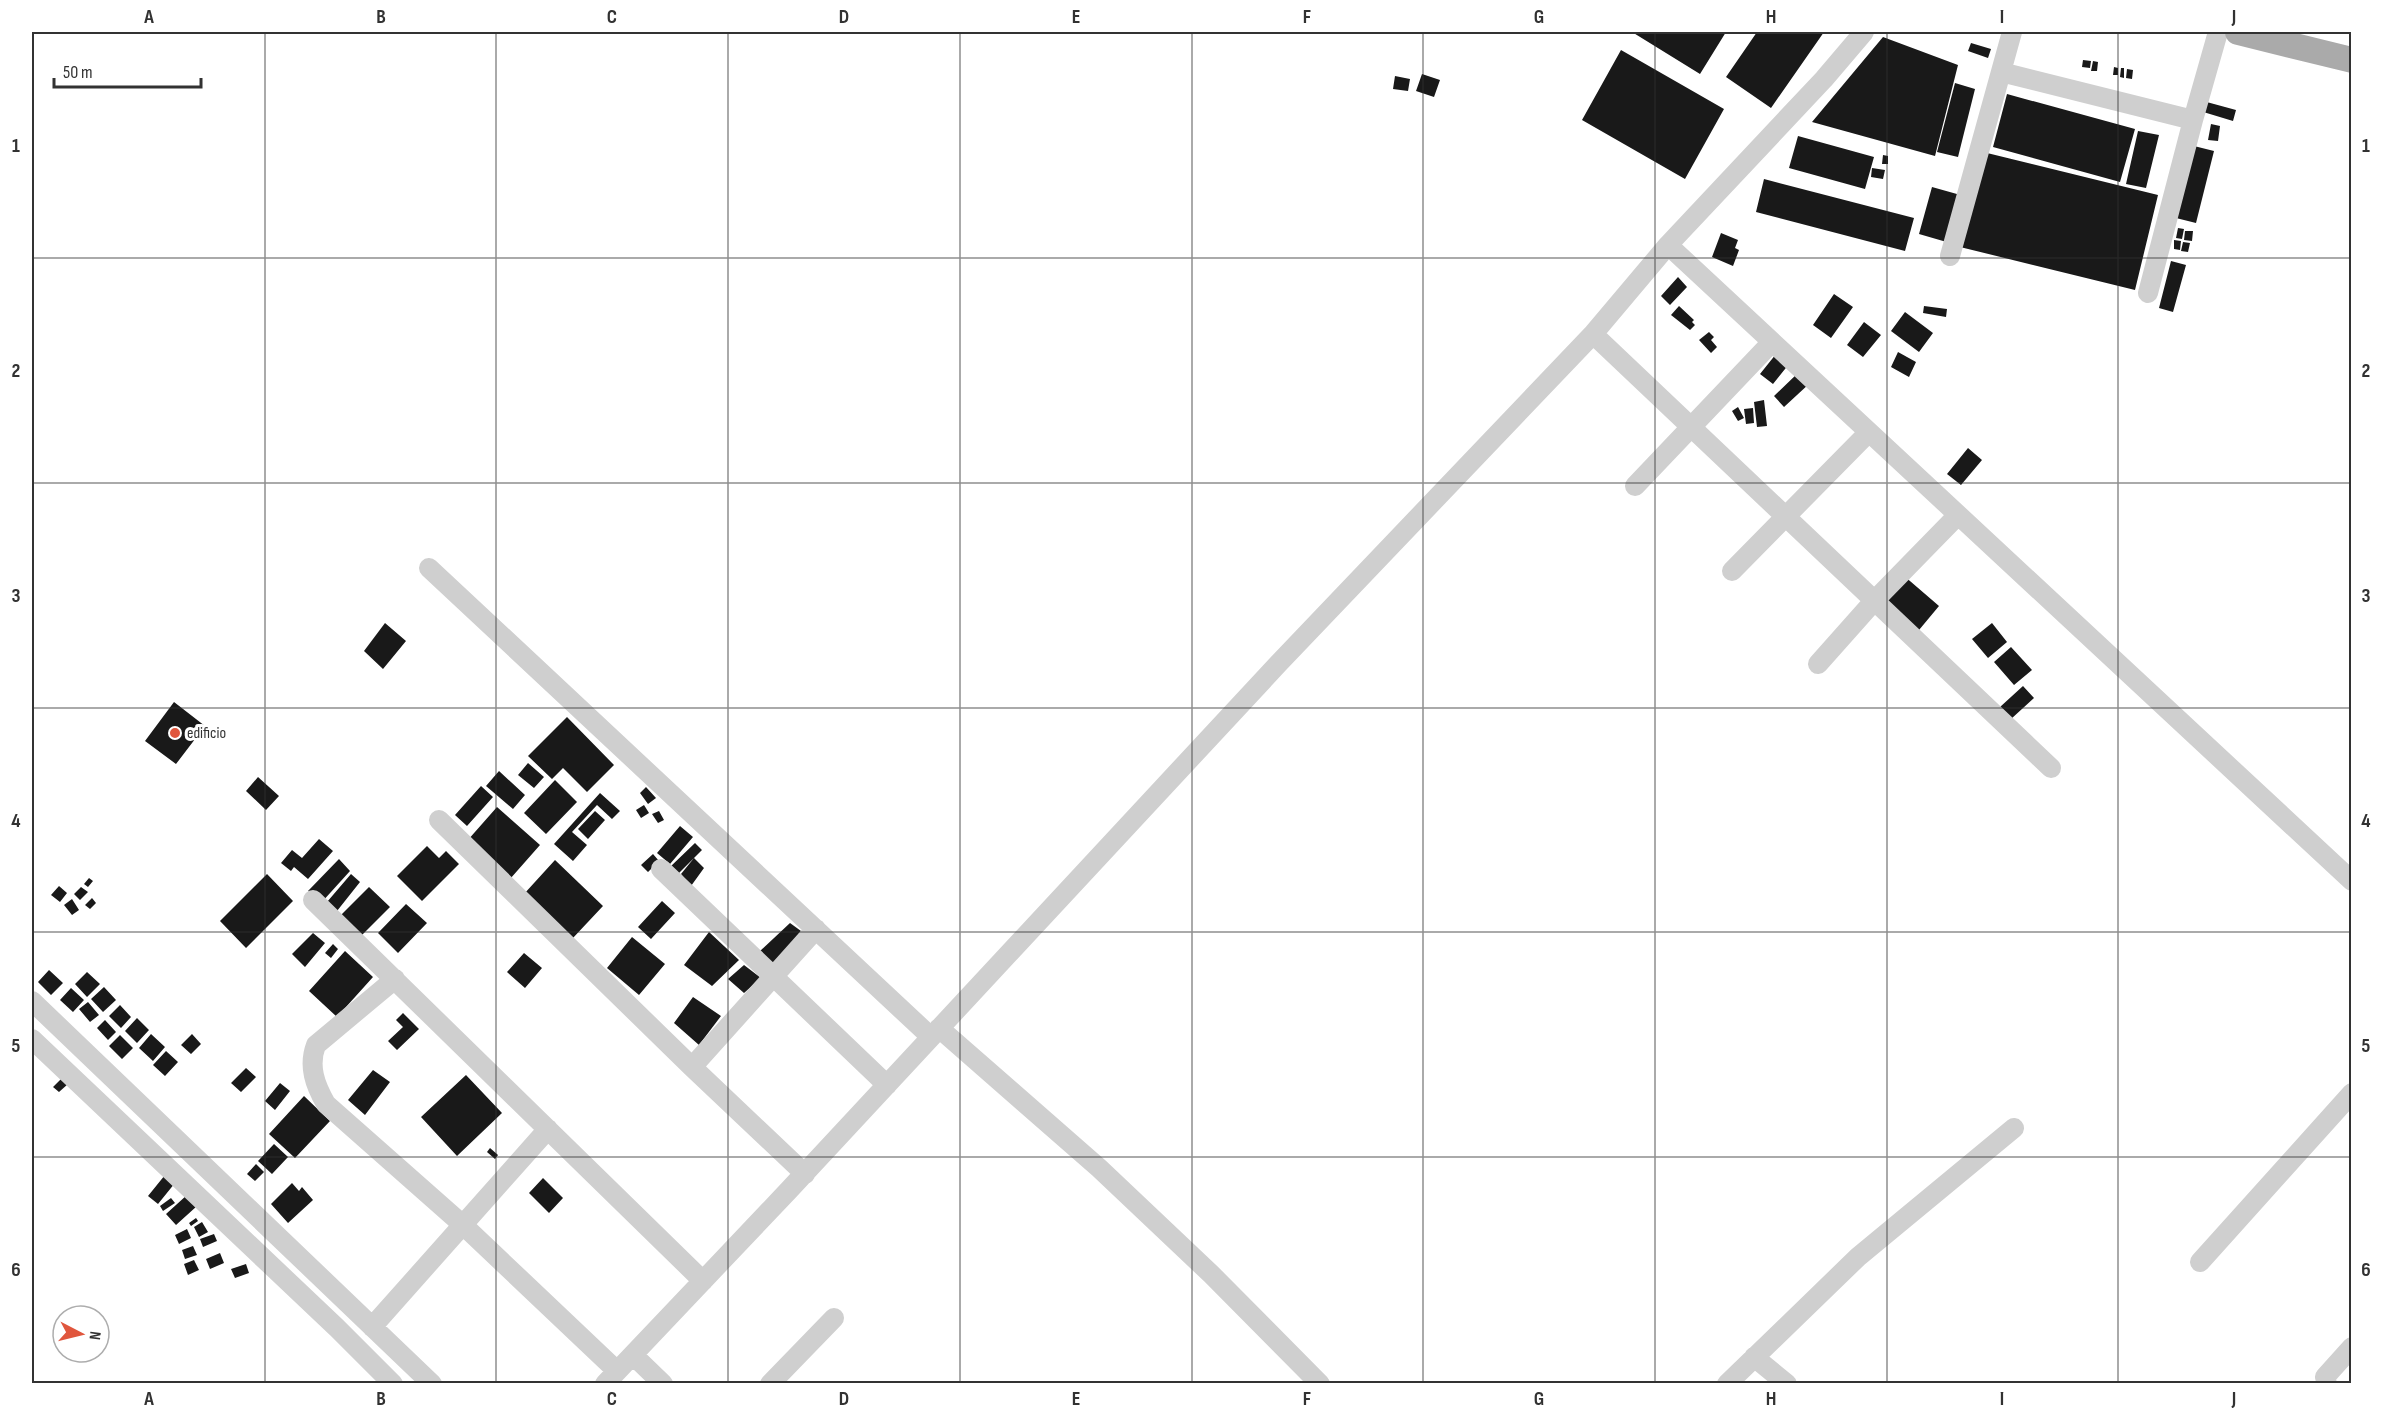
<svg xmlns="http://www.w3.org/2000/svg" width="2383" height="1415" viewBox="0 0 2383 1415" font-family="'Sofia Sans Condensed',sans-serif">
<rect width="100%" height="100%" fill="#fff"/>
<!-- building -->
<path fill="#191919" d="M 1632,32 L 1726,32 L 1700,74 Z
M 1757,32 L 1824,32 L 1771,108 L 1726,77 Z
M 1883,37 L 1958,65 L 1935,156 L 1812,122 Z
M 1971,43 L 1991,49 L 1988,58 L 1968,51 Z
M 1621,50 L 1724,109 L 1685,179 L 1582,120 Z
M 2083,60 L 2091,61 L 2090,68 L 2082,67 Z
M 2093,61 L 2098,62 L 2097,71 L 2091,71 Z
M 2114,67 L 2118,68 L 2118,75 L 2113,75 Z
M 2121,68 L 2124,68 L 2124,78 L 2120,77 Z
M 2127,69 L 2133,70 L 2132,79 L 2126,78 Z
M 1422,74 L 1440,80 L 1434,97 L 1416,91 Z
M 1395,76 L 1410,79 L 1408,91 L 1393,89 Z
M 1955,83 L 1975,89 L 1958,157 L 1937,152 Z
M 2007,94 L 2135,129 L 2120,182 L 1993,147 Z
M 2203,101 L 2236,110 L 2233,121 L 2200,111 Z
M 2211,124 L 2220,126 L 2218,141 L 2208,140 Z
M 2138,131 L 2159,135 L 2146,188 L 2126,184 Z
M 1798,136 L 1874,157 L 1865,189 L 1789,168 Z
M 2190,145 L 2214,151 L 2196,223 L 2172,217 Z
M 1983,152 L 2158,195 L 2135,290 L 1960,247 Z
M 1883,155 L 1888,156 L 1888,164 L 1882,164 Z
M 1872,168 L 1885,170 L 1883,179 L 1871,177 Z
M 1764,179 L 1914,218 L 1905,251 L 1756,212 Z
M 1932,187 L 1964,196 L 1950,243 L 1919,234 Z
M 2178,228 L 2184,229 L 2182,239 L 2176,238 Z
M 2185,231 L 2193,231 L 2192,241 L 2184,240 Z
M 1721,233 L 1738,240 L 1735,248 L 1739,250 L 1733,266 L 1712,257 Z
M 2174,240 L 2181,241 L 2180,250 L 2174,249 Z
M 2183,242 L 2190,243 L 2188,252 L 2181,251 Z
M 2171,261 L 2186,265 L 2173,312 L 2159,308 Z
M 1678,277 L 1687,287 L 1670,305 L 1661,296 Z
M 1834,294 L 1853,307 L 1831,338 L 1813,325 Z
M 1679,306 L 1694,320 L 1692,322 L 1695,325 L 1690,330 L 1671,315 Z
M 1924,306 L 1947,309 L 1946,317 L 1923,313 Z
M 1905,312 L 1933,333 L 1919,352 L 1891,331 Z
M 1864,322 L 1881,335 L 1863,357 L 1847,345 Z
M 1709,332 L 1714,337 L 1711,340 L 1717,347 L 1711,353 L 1699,340 Z
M 1898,352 L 1916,362 L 1909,377 L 1891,367 Z
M 1776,354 L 1789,364 L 1773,384 L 1760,374 Z
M 1799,372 L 1810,383 L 1784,407 L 1774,396 Z
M 1764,400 L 1767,426 L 1757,427 L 1754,402 Z
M 1738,407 L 1744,418 L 1738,421 L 1732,411 Z
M 1753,408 L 1754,423 L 1746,424 L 1744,409 Z
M 1968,448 L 1982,460 L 1961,485 L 1947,474 Z
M 1903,575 L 1939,606 L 1919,630 L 1883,599 Z
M 385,623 L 406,641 L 383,669 L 364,651 Z
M 1992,623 L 2007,642 L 1988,658 L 1972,639 Z
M 2011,647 L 2032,670 L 2014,685 L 1994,662 Z
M 2023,686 L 2034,698 L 2011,719 L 2000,707 Z
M 174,702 L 205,726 L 176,764 L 145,741 Z
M 567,717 L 614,765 L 587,792 L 563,768 L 552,779 L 528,756 Z
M 528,763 L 544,777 L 534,788 L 518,775 Z
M 499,771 L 525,795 L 513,809 L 486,786 Z
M 258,777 L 279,796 L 266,810 L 246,791 Z
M 555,780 L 577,802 L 546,834 L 524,813 Z
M 481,786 L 493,797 L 467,826 L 455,815 Z
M 646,787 L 656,798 L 648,804 L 640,793 Z
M 600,793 L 620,811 L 612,819 L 597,805 L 572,832 L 587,845 L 573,861 L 554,844 Z
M 644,805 L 649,813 L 641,818 L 636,810 Z
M 497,807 L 540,845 L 510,879 L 467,841 Z
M 595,811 L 605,820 L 588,839 L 578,829 Z
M 659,811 L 664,820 L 658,823 L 652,814 Z
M 680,826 L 693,837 L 670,864 L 657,853 Z
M 319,839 L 333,851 L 308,879 L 294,867 L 291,871 L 281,863 L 292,850 L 302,858 Z
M 695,843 L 702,850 L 678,874 L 670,867 Z
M 427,846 L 439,858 L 446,851 L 459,864 L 422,901 L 397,876 Z
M 653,854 L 659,861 L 648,872 L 641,865 Z
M 694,858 L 704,868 L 691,886 L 681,874 Z
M 339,859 L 350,871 L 321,903 L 308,891 Z
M 555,860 L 603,906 L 572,939 L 524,894 Z
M 267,874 L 293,901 L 246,948 L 220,921 Z
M 351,874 L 360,882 L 337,911 L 327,902 Z
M 89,878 L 93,881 L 88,887 L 84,884 Z
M 59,886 L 67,893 L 60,902 L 51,895 Z
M 81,887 L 88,892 L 80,900 L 74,894 Z
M 369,887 L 390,907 L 361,936 L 340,916 Z
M 92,898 L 96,903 L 90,909 L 85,905 Z
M 72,899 L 79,910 L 72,915 L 64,905 Z
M 662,901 L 675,913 L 651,939 L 638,927 Z
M 406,904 L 427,923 L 398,953 L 378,933 Z
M 790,923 L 801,931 L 773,966 L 759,952 Z
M 709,932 L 739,960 L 712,986 L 684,965 Z
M 313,933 L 325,943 L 305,967 L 292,954 Z
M 632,937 L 665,964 L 639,995 L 607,968 Z
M 333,944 L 338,949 L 331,958 L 325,953 Z
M 345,951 L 373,977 L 337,1017 L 309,991 Z
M 524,953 L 542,968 L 525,988 L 507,972 Z
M 744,965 L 761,978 L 744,993 L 728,979 Z
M 49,970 L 63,983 L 51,995 L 38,982 Z
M 87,972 L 100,984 L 87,997 L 75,984 Z
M 104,987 L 116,1000 L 103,1012 L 91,999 Z
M 71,988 L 84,1000 L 73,1012 L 60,1000 Z
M 693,997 L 721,1016 L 699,1045 L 674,1023 Z
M 88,1002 L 99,1015 L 90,1022 L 79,1009 Z
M 120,1005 L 131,1017 L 121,1028 L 109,1016 Z
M 403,1013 L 419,1029 L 397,1050 L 388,1041 L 403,1027 L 396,1020 Z
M 137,1018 L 149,1030 L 137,1043 L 125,1031 Z
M 105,1020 L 116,1032 L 108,1040 L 97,1028 Z
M 151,1034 L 165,1047 L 153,1061 L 139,1048 Z
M 192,1034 L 201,1044 L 191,1054 L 181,1045 Z
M 120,1035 L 133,1048 L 122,1059 L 109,1046 Z
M 166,1051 L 178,1062 L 165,1076 L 153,1065 Z
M 246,1068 L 256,1077 L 241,1092 L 231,1083 Z
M 373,1070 L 390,1082 L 365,1115 L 348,1100 Z
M 466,1075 L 502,1113 L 457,1156 L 421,1117 Z
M 62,1078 L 68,1084 L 59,1092 L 53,1087 Z
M 280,1083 L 290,1091 L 275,1110 L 265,1101 Z
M 304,1096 L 330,1121 L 295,1158 L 269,1134 Z
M 274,1144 L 288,1157 L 272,1174 L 258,1161 Z
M 490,1148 L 498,1155 L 495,1159 L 487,1152 Z
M 256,1164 L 264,1172 L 255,1181 L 247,1174 Z
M 165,1175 L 175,1183 L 158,1204 L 148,1196 Z
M 543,1178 L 563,1198 L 549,1213 L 529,1193 Z
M 292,1183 L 299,1191 L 302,1187 L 313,1200 L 288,1223 L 271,1204 Z
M 187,1195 L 197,1206 L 176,1225 L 166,1214 Z
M 171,1198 L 175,1203 L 163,1211 L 160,1206 Z
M 196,1218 L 198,1221 L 191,1226 L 189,1223 Z
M 202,1222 L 208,1232 L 199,1237 L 194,1227 Z
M 187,1229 L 191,1238 L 179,1244 L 175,1235 Z
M 214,1234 L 217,1241 L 203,1247 L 200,1239 Z
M 193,1246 L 197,1255 L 185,1259 L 182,1250 Z
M 220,1253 L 224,1263 L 210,1269 L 206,1259 Z
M 194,1260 L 199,1270 L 188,1275 L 184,1264 Z
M 246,1264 L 249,1273 L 235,1278 L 231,1269 Z"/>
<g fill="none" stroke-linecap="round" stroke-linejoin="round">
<!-- minor -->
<path stroke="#cfcfcf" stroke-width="20" d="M 2001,72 L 2193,120 L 2148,293
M 2193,120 L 2218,32
M 1668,245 L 2352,881
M 1950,256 L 2012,32
M 1593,334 L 2051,768
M 1635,486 L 1772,342
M 429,568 L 931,1037
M 1732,571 L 1869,432
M 1818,664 L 1874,601 L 1958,515
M 439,820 L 692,1067 L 805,1174
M 661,869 L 887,1085
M 313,900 L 703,1281
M 395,979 L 316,1045 C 308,1066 315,1085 326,1104 L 463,1225 L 617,1371
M 32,1001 L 432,1384
M 939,1028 L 1099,1168 L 1211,1274 L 1320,1384
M 32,1039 L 337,1328 L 393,1384
M 692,1067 L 816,929
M 2200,1262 L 2352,1093
M 372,1327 L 548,1129
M 633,1355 L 663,1384
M 1754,1357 L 1787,1384
M 605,1384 L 789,1190 L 1278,664 L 1593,334 L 1668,245 L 1824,79 L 1864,32
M 770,1384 L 834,1318
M 1727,1384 L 1858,1257 L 2014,1128
M 2327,1384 L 2325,1377 L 2352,1347"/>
<!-- major -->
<path stroke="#aaa" stroke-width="26" d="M 2238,32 L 2352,60"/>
</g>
<!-- grid -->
<path fill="none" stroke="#323232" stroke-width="1.5" stroke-opacity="0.55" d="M 265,32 L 265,1384M 496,32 L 496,1384M 728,32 L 728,1384M 960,32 L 960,1384M 1192,32 L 1192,1384M 1423,32 L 1423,1384M 1655,32 L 1655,1384M 1887,32 L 1887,1384M 2118,32 L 2118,1384M 32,258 L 2352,258M 32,483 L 2352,483M 32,708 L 2352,708M 32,932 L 2352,932M 32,1157 L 2352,1157"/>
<!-- markers -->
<circle fill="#e0563d" stroke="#fff" stroke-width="2" cx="175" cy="733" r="6"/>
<g text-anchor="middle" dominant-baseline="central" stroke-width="6" stroke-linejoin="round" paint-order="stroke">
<!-- poi labels -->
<g font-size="16" fill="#323232" stroke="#fff" text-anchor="start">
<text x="187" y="733">edificio</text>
</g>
</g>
<!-- border -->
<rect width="2383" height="1415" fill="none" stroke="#ffffff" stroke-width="66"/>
<!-- north arrow -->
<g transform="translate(81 1334) rotate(97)"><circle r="28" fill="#ffffff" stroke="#adadad" stroke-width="1.5"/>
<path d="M0-4.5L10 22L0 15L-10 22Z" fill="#e0563d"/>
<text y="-9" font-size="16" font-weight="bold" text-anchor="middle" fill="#323232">N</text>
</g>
<!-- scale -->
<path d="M54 78v9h147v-9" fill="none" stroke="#323232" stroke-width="3"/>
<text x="63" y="78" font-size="18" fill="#323232" stroke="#ffffff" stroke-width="4.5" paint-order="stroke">50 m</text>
<rect x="33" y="33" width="2317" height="1349" fill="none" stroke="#323232" stroke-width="2"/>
<g font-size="20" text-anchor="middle" font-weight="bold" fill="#323232">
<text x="149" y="23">A</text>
<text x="381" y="23">B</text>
<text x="612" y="23">C</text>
<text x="844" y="23">D</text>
<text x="1076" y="23">E</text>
<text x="1307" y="23">F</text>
<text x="1539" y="23">G</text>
<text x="1771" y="23">H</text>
<text x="2002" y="23">I</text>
<text x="2234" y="23">J</text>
<text x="16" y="152">1</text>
<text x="2366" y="152">1</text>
<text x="16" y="377">2</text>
<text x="2366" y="377">2</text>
<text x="16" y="602">3</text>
<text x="2366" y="602">3</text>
<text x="16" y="827">4</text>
<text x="2366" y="827">4</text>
<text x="16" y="1052">5</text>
<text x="2366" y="1052">5</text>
<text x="16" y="1276">6</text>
<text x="2366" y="1276">6</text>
<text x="149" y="1405">A</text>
<text x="381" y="1405">B</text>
<text x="612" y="1405">C</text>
<text x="844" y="1405">D</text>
<text x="1076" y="1405">E</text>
<text x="1307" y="1405">F</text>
<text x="1539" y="1405">G</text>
<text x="1771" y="1405">H</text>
<text x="2002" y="1405">I</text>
<text x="2234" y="1405">J</text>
</g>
</svg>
